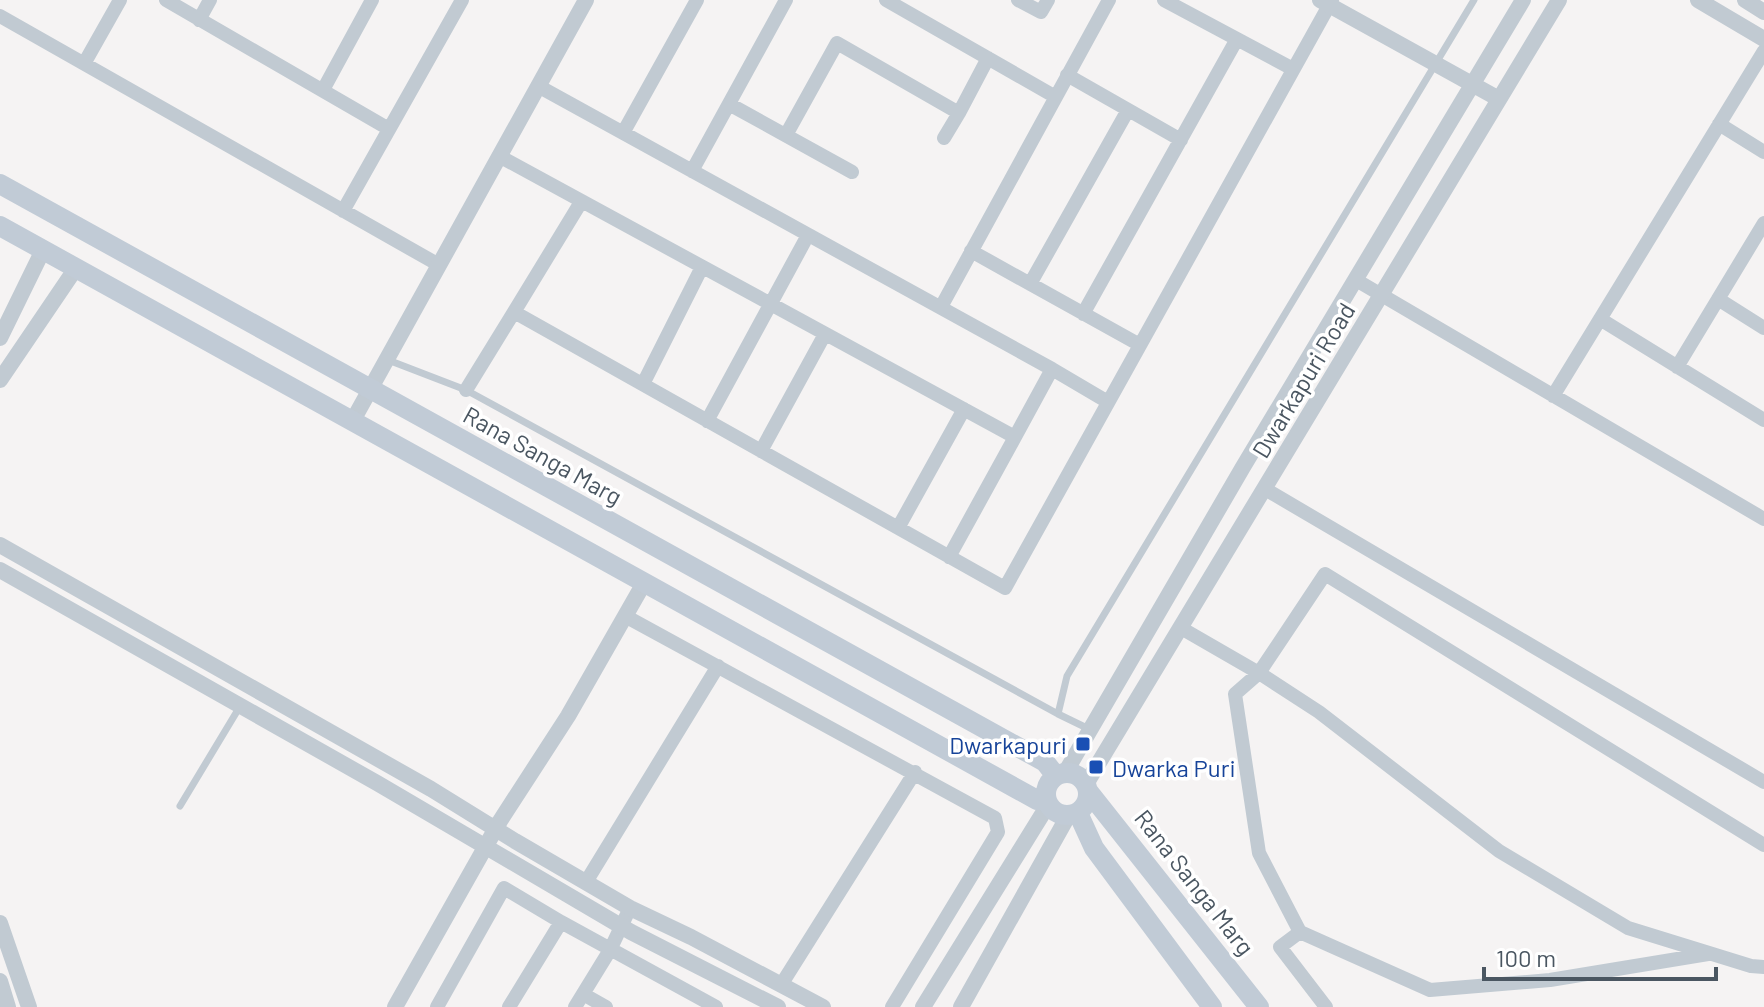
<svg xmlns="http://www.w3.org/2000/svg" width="1764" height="1007" viewBox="0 0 1764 1007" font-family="Barlow,sans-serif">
<rect width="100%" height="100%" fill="#f5f3f3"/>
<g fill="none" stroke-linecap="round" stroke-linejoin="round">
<!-- service -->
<path stroke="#c1cad2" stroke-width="7" d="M 388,360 L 466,390 L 1058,714
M 1091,730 L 1058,714 L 1067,676 L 1474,0
M 180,806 L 239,708"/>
<!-- minor -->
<path stroke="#c1cad2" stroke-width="14" d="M 166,0 L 389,129
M 886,0 L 1054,96
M 1018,0 L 1041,12 L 1048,0
M 1164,0 L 1293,69
M 0,16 L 439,265
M 199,20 L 210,0
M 85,62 L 120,0
M 1067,75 L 1181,140
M 323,90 L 372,0
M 729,104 L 852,172
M 1719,124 L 1764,152
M 623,133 L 697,0
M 786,135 L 837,43 L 959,113 L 988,58
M 944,138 L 959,113
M 499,156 L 1015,437 L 1052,369 L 538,86
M 692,171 L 786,0
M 581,202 L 514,312 L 1005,588 L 1332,0
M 343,211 L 462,0
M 971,251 L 1140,345
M 1356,280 L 1764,519
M 1030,284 L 1128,110
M 1718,299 L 1764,328
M 941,307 L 1109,0
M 1083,314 L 1237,39
M 1600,319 L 1764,420
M 1677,367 L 1764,223
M 1052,369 L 1108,402
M 643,384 L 702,267
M 466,390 L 514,312
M 1553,396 L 1764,51
M 707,421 L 808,235
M 761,451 L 825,334
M 1265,489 L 1764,782
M 898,528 L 964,409
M 949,557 L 1015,437
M 625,616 L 995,818 L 998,832 L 892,1007
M 1181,628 L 1259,673 L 1319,712 L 1499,851 L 1628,928 L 1751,966 L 1764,967
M 586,882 L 718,666
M 1300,932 L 1430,990 L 1550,980 L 1708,954
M 781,985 L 915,772
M 583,994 L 606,1007
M 437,1007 L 504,888 L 561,922 L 716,1007
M 509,1007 L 561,922
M 575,1007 L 610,950 L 630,908
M 1326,1007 L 1280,947 L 1300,932 L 1259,853 L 1235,694 L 1259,673 L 1325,574 L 1764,845"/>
<!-- tertiary -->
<path stroke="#c1cad2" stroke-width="16" d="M 1320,0 L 1499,99
M 1698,0 L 1764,39
M 1745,0 L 1764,12
M 0,338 L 43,250
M 0,380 L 76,268
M 352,422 L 586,0
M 0,545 L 431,789 L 515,841 L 630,908 L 691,937 L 823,1007
M 0,570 L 377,783 L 631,932 L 778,1007
M 1065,773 L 1243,467 L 1523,0
M 1086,784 L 1559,0
M 0,923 L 29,1007
M 0,981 L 8,1007
M 395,1007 L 500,821 L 568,716 L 644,583
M 923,1007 L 1048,805
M 961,1007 L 1068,816"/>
<!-- secondary -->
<path stroke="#c1cbd6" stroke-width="20" d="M 0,184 L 1045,762 L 1056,776
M 0,226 L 1037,800 L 1046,798
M1046 794a21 21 0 1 1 42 0a21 21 0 1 1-42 0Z
M 1088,791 L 1259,1007
M 1078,813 L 1094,848 L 1212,1007"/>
</g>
<!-- markers -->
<g fill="#1a4fb4" stroke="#fff" stroke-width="3">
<rect x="1075" y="736" width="16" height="16" rx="4"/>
<rect x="1088" y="759" width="16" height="16" rx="4"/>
</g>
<g text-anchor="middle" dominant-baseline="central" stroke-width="7" stroke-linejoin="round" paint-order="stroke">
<!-- street labels -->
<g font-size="24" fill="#4a5661" stroke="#fff">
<text transform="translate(1303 380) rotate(-59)">Dwarkapuri Road</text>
<text transform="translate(543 455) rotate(29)">Rana Sanga Marg</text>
<text transform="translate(1195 882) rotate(52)">Rana Sanga Marg</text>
</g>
<!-- transit labels -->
<g font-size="24" fill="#164399" stroke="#fff" text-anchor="end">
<text x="1067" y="744">Dwarkapuri</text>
<text x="1112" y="767" text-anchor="start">Dwarka Puri</text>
</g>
</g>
<!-- scale -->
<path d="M1484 967v12h232v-12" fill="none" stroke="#4a5661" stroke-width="4"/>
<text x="1496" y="967" font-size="24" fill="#4a5661" stroke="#ffffff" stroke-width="6" paint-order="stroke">100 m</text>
</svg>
